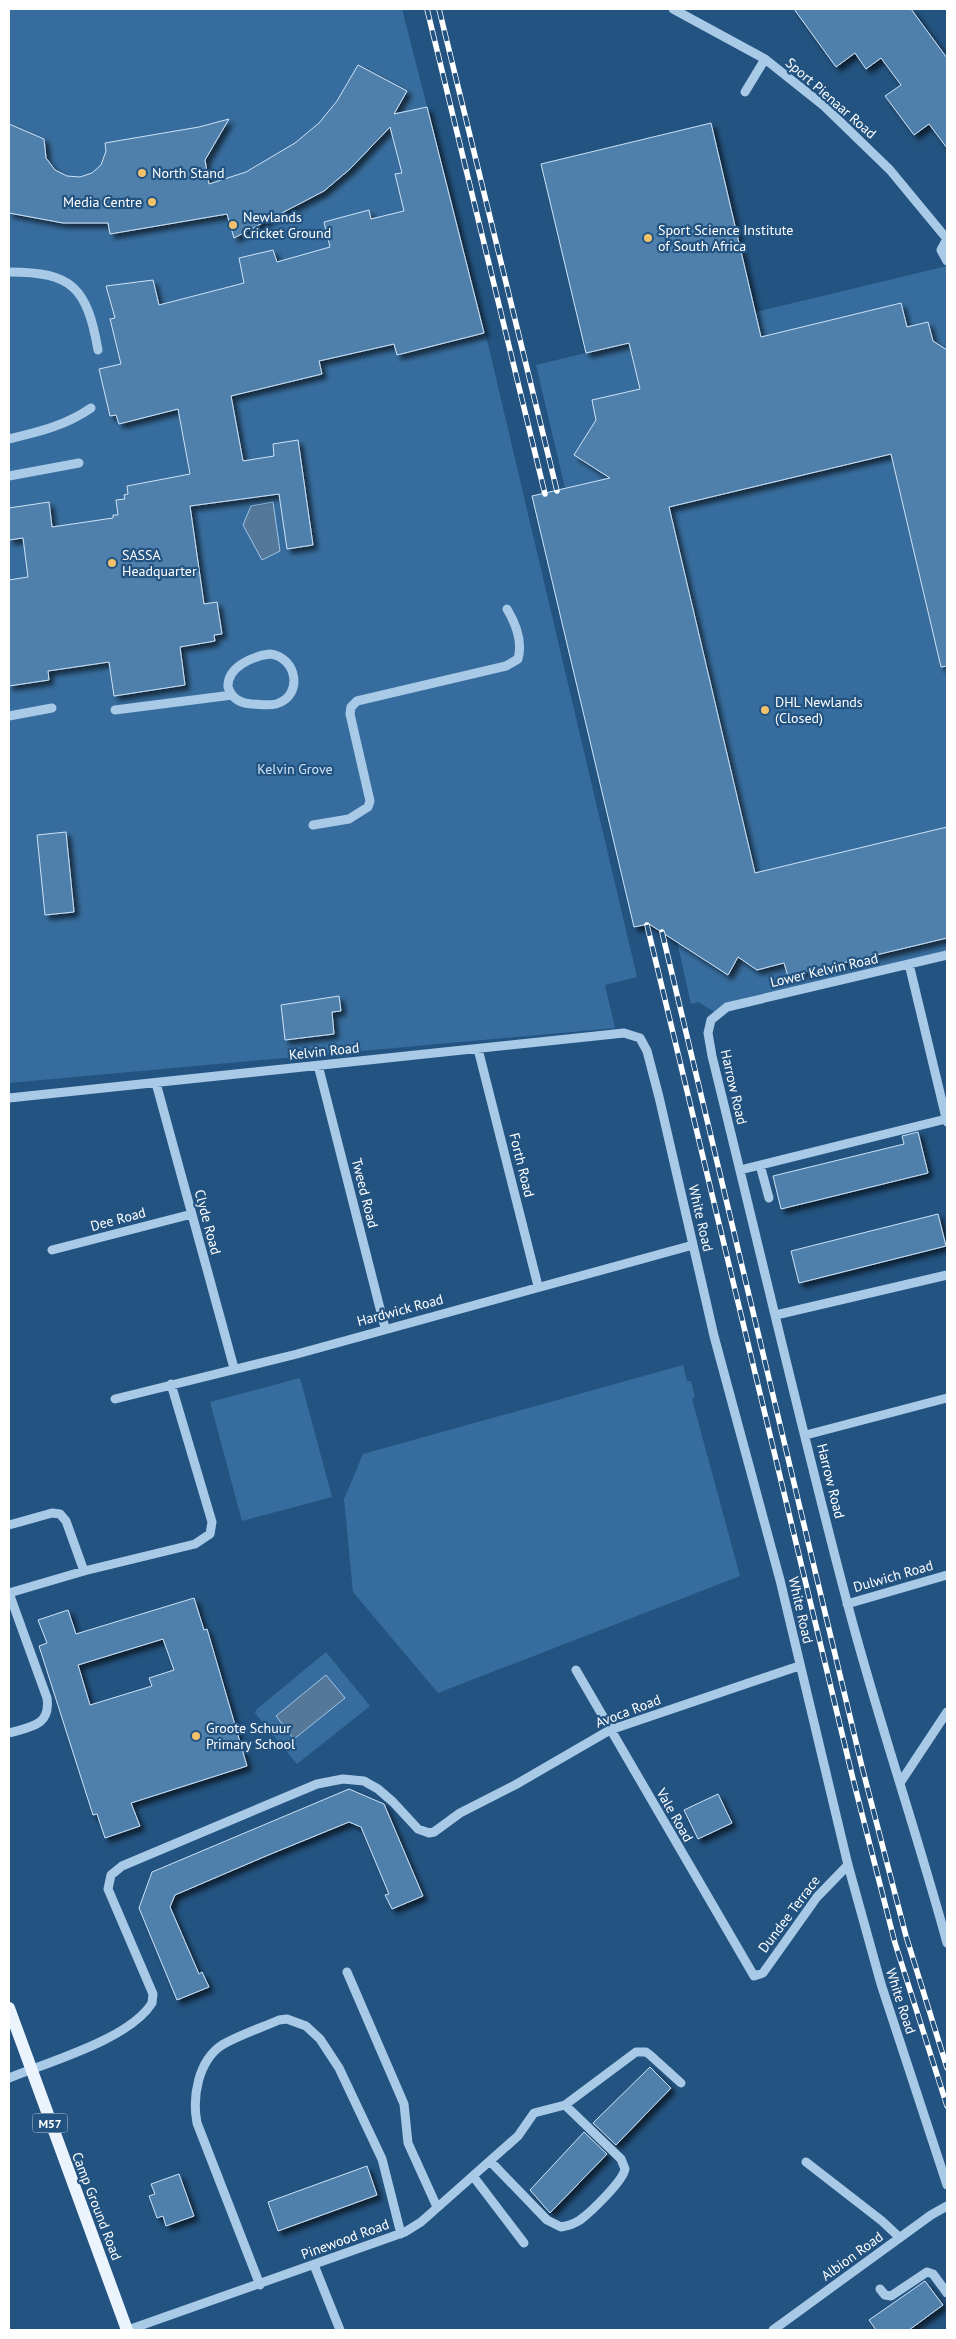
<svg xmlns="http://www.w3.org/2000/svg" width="956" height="2339" viewBox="0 0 956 2339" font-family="'PT Sans',sans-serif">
<defs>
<filter id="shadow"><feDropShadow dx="4.5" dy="4.5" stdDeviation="2.5" flood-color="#0009"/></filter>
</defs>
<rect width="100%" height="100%" fill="#235380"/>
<!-- green -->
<path fill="#376d9e" d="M 9,9 L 402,9 L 488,344 L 637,977 L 605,985 L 615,1028 L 9,1083 Z
M 947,266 L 947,955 L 718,1014 L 698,1002 L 691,1004 L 677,942 L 649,924 L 634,927 L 532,496 L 565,488 L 536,365 Z
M 683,1365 L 687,1381 L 691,1381 L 695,1397 L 692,1399 L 740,1576 L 438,1693 L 353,1592 L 344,1499 L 363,1454 Z
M 300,1378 L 332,1497 L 242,1521 L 210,1402 Z
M 326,1652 L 370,1706 L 297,1764 L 255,1713 L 257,1709 Z"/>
<!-- water -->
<path fill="#557899" stroke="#9dc6e8" d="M 273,502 L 280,551 L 262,560 L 243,525 L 251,506 Z
M 326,1675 L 345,1698 L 294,1739 L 276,1716 Z"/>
<!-- building -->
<path fill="#5080ac" stroke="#cde2f6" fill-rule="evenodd" filter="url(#shadow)" d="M 794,9 L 911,9 L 947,58 L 947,148 L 929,124 L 914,135 L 885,96 L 901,85 L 881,58 L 866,69 L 855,53 L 836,67 Z
M 358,65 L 407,91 L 394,114 L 427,107 L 484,333 L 397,355 L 394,344 L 319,361 L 322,374 L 231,396 L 243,461 L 274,456 L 273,444 L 298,440 L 313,545 L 287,549 L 279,494 L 190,506 L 204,604 L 217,602 L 222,634 L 214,635 L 215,641 L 180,647 L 185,685 L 114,696 L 109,662 L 48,671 L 49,680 L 9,686 L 9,580 L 28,577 L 23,538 L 9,540 L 9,508 L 49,502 L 52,527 L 113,518 L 113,515 L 118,515 L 116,500 L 125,499 L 124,495 L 128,494 L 127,486 L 190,474 L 178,409 L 119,424 L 116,415 L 110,416 L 99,369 L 121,364 L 110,319 L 115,318 L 106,286 L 153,280 L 159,305 L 244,283 L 239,258 L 273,250 L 277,262 L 330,247 L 324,222 L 369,210 L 371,219 L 404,211 L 395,174 L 402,173 L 390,127 L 350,169 L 324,191 L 234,238 L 227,214 L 110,234 L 108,223 L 63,223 L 9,213 L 9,124 L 44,139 L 46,158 L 55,170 L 67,176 L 80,177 L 92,173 L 101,165 L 106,151 L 105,143 L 199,127 L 229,119 L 205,160 L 209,184 L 246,172 L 295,143 L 319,123 L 337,101 Z
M 711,123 L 761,337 L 901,303 L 907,327 L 928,322 L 933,341 L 947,350 L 947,666 L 941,667 L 891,454 L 669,507 L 755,873 L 947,827 L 947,938 L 788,976 L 784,963 L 757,970 L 738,957 L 728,975 L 649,924 L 634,927 L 532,496 L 610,478 L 574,455 L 596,420 L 592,400 L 640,389 L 629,343 L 586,353 L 541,164 Z
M 66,832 L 74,912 L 45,915 L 37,835 Z
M 339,996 L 341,1011 L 332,1012 L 334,1034 L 285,1040 L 281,1005 Z
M 918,1132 L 928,1173 L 781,1209 L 773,1176 L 904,1144 L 902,1136 Z
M 938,1214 L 946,1246 L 799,1283 L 791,1251 Z
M 194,1598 L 204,1630 L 207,1629 L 247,1766 L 131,1803 L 140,1826 L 105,1838 L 97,1814 L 93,1815 L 39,1646 L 47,1643 L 38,1620 L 68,1610 L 76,1634 ZM 163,1639 L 174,1670 L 149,1678 L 152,1686 L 90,1705 L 78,1665 Z
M 349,1789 L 384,1804 L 423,1896 L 392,1909 L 385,1895 L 389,1894 L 361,1827 L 349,1822 L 266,1856 L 175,1895 L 170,1907 L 199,1974 L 202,1972 L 209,1987 L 177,2000 L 139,1908 L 152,1872 Z
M 718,1794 L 732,1823 L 698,1839 L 684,1810 Z
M 650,2067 L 671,2088 L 616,2145 L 593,2123 Z
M 584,2132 L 607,2154 L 550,2213 L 530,2190 Z
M 367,2166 L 377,2195 L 278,2231 L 268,2202 Z
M 179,2174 L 194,2216 L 166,2226 L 163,2216 L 157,2218 L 149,2196 L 155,2194 L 151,2184 Z
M 925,2281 L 943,2305 L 909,2330 L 876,2330 L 869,2320 Z"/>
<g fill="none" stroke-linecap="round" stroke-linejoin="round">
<!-- minor -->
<path stroke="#a9cae7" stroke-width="9" d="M 673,9 L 765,59 L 824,106 L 890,170 L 947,239
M 745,92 L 765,59
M 947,239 L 941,250 L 947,261
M 9,272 C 73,272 87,288 98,350
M 9,439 C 38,432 65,426 91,408
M 9,476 L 79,463
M 270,654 C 297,657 304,696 276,704 C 268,706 259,704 252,704 C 240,703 232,699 228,687 C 227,667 253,656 270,654 Z
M 115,710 L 232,695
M 9,716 L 52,708
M 313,825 L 349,819 L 368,807 L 370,801 L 350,714 L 351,707 L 357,701 L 506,666 L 518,659 C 523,641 516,624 507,609
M 947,955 L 727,1007 L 711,1020 L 708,1033 L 712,1056 C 757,1238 799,1421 847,1602 C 877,1717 916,1829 947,1943
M 909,964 L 947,1122
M 478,1049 L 538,1286
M 318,1065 L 385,1328
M 156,1083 L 234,1368
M 9,1098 L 624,1033 L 640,1038 L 647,1051 L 659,1097 L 714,1336 L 780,1580 L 848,1865 L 881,1984 L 947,2185
M 760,1165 L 769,1198
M 740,1170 L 946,1119
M 52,1250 L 192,1214
M 776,1315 L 947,1275
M 115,1399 L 297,1354 L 693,1245
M 806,1435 L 947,1398
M 9,1525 L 52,1513 L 60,1514 L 66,1521 L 84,1571
M 9,1593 L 84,1571 L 195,1544 L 210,1534 L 212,1522 L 171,1384
M 847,1604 L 947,1575
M 576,1670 L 754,1976 L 763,1973 L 817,1897 L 848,1865
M 9,1733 C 30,1727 51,1726 47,1698 L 9,1593
M 900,1783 L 947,1712
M 347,1972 L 404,2104 L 408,2143 L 437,2207
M 9,2078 C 48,2062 130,2039 152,2003 L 153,1994 L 108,1889 L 111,1875 L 122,1866 L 317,1784 L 343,1779 L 364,1781 L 378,1789 L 393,1802 L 418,1829 L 429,1833 L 434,1832 L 460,1813 L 515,1785 L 610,1730 L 799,1666
M 490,2161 L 547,2220 L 561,2227 C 568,2226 574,2224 580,2220 C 591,2212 623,2181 625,2169 L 621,2159 L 565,2105 L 636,2052 L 646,2052 L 650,2055 L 681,2083
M 806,2162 L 882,2221 L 900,2238
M 473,2176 L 524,2243
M 314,2265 L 340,2330
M 260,2285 L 197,2123 C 192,2097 198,2061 222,2045 C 239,2035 261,2028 279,2020 L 287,2019 L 306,2026 L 320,2039 L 339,2068 L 382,2159 L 401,2234
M 880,2289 L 885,2295 L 891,2296 L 927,2272 L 933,2274 L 947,2293
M 128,2330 L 405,2232 L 421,2222 L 518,2136 L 534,2113 L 565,2105
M 773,2330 L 931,2215 L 947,2206"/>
<!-- major -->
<path stroke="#ebf3fd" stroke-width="12" d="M 9,2008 L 127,2330"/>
<!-- rail casing -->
<g stroke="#fff" stroke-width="5.5">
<path id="rail" d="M 427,9 L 545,494
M 439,9 L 557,491
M 647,925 L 853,1779 L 895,1943 L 947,2106
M 662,932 L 862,1767 L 906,1936 L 947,2068"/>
</g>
<!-- rail -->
<use href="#rail" stroke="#235380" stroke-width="4" stroke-dasharray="11" stroke-linecap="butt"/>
</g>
<!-- markers -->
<g fill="#f3c16c" stroke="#235380" stroke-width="2">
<circle cx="142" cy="173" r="5"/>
<circle cx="152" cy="202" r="5"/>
<circle cx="233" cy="225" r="5"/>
<circle cx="648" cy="238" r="5"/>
<circle cx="112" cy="563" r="5"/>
<circle cx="765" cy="710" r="5"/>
<circle cx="196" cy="1736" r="5"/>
</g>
<g text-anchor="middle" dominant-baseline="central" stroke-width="4.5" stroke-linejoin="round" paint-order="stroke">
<!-- shield labels -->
<rect fill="#235380" stroke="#bdcbd9" stroke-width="1" x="32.5" y="2113.5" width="35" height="19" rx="4"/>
<g font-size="12" font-weight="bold" fill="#fff">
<text x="50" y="2123">M57</text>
</g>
<!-- street labels -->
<g font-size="14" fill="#fff" stroke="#235380">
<text transform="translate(831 98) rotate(41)">Sport Pienaar Road</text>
<text transform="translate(824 970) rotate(-13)">Lower Kelvin Road</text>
<text transform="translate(324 1051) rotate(-6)">Kelvin Road</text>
<text transform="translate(734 1087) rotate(77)">Harrow Road</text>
<text transform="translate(522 1165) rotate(76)">Forth Road</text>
<text transform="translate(365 1193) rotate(76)">Tweed Road</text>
<text transform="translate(701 1218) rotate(77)">White Road</text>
<text transform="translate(118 1219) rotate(-15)">Dee Road</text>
<text transform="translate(208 1222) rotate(75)">Clyde Road</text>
<text transform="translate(400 1310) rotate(-15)">Hardwick Road</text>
<text transform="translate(831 1481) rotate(76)">Harrow Road</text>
<text transform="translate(893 1576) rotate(-16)">Dulwich Road</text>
<text transform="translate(801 1610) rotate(77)">White Road</text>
<text transform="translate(628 1711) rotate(-21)">Avoca Road</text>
<text transform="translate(675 1815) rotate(60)">Vale Road</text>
<text transform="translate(789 1914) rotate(-53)">Dundee Terrace</text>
<text transform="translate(901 2001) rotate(72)">White Road</text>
<text transform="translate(97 2206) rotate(69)">Camp Ground Road</text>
<text transform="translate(345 2239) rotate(-20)">Pinewood Road</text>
<text transform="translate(852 2256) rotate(-36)">Albion Road</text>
</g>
<!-- poi labels -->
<g font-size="14" fill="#fff" stroke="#235380" text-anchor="start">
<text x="152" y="173">North Stand</text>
<text x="142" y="202" text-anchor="end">Media Centre</text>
<text x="243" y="217">Newlands<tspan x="243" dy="16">Cricket Ground</tspan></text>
<text x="658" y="230">Sport Science Institute<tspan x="658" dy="16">of South Africa</tspan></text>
<text x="122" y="555">SASSA<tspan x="122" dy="16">Headquarter</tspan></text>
<text x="775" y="702">DHL Newlands<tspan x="775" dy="16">(Closed)</tspan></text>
<text x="206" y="1728">Groote Schuur<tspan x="206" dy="16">Primary School</tspan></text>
</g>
<!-- park labels -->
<g font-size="14" fill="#cde2f6" stroke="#235380">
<text x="295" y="769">Kelvin Grove</text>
</g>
</g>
<!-- border -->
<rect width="956" height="2339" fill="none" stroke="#ffffff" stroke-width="20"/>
</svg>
